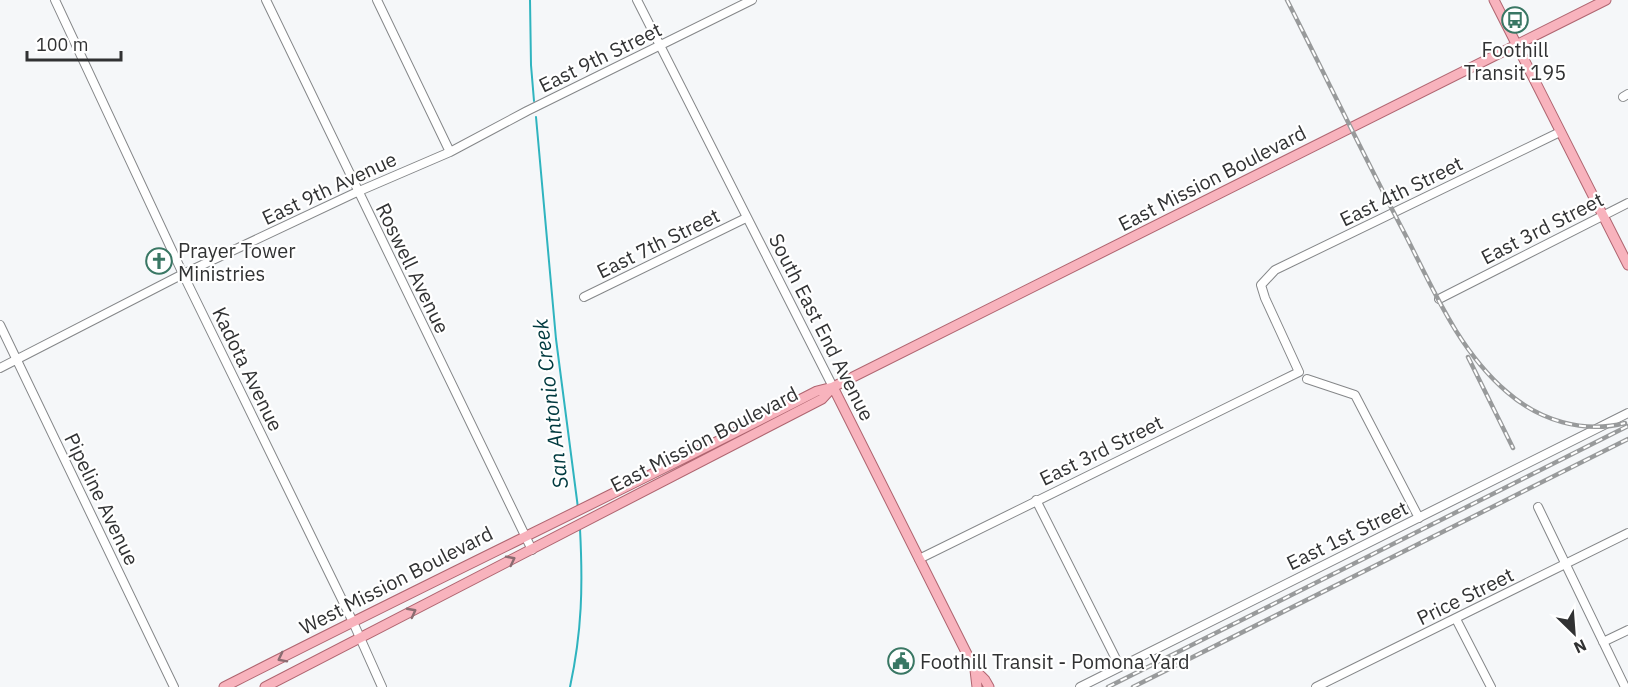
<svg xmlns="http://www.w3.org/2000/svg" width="1628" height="687" viewBox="0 0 1628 687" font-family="'IBM Plex Sans',sans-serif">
<rect width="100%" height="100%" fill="#f5f7f9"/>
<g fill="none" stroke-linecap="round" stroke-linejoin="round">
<!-- stream -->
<path stroke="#2fb4bf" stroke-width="2" d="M 530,0 L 531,65 L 534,101
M 536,117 L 556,339 L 578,508
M 570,687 C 582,631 583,586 580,529"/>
<!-- minor casing -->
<g stroke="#858789" stroke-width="10">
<path id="minor" d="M 55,0 L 183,274 L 353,622 L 382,687
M 266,0 L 532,550
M 377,0 L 450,152
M 637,0 L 833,387
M 1623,97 L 1628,94
M 584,297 L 746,218
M 1439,299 L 1628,203
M 0,325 L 174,687
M 0,368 L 183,274 L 357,192 L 450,152 L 527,111 L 752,0
M 1307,379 L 1355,395 L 1419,518
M 1036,500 L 1120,667
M 1538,507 L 1625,687
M 919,559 L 1299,372 L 1265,298 L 1261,285 L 1275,270 L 1560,132
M 1456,619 L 1491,687
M 1603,642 L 1628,630
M 1080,687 L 1628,413
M 1316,687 L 1628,533"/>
</g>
<!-- major casing -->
<g stroke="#af6570" stroke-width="11">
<path id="major" d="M 1494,0 L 1628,265
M 833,387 L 975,670 L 985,680 L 989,687
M 975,670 L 977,687
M 224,687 C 421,586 620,492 817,391 L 833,387 L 1606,0
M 265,687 L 822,399 L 833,387"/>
</g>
<!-- minor -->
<use href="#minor" stroke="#fff" stroke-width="8"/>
<!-- major -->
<use href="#major" stroke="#f8b3bd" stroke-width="9"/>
<!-- rail casing -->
<g stroke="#989a9b" stroke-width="4.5">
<path id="rail" d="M 1287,0 C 1327,79 1365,158 1406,236 C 1434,291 1459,351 1507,392 C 1539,420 1583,434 1625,423
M 1468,357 L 1513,448
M 1108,687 L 1628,426
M 1133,687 L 1628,439"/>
</g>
<!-- rail -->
<use href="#rail" stroke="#fff" stroke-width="2" stroke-dasharray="7" stroke-linecap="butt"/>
</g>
<!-- one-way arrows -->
<defs><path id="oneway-chevron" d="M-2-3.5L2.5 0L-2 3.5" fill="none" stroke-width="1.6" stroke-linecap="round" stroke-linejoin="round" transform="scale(1.5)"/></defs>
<g stroke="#8b6c71">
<use href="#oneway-chevron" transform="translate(511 560) rotate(-27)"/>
<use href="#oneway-chevron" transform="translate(412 612) rotate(-28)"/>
<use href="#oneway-chevron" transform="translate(282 658) rotate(153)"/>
</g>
<!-- icons -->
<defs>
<g id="bus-ring" transform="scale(1.35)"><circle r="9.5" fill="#fff" stroke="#397764" stroke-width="1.5"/><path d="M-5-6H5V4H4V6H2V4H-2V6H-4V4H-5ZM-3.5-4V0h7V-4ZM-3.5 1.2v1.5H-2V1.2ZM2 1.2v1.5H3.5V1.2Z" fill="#397764"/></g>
<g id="church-ring" transform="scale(1.35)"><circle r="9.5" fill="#fff" stroke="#397764" stroke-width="1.5"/><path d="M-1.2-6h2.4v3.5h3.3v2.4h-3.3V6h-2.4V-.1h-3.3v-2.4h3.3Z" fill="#397764"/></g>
<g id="civic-ring" transform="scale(1.35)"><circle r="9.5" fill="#fff" stroke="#397764" stroke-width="1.5"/><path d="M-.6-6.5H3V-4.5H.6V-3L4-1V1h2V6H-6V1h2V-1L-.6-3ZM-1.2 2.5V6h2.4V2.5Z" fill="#397764"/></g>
</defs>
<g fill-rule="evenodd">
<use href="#bus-ring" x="1515" y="20"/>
<use href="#church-ring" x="159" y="261"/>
<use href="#civic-ring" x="901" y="661"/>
</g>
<g text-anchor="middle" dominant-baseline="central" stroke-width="4.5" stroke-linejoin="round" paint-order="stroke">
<!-- poi labels -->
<g font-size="20" fill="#313233" stroke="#fff" text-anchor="start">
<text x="1515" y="49" text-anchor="middle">Foothill<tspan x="1515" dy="23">Transit 195</tspan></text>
<text x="178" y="250">Prayer Tower<tspan x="178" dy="23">Ministries</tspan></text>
<text x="920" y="661">Foothill Transit - Pomona Yard</text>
</g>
<!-- street labels -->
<g font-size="20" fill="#313233" stroke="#fff">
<text transform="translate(600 57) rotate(-26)">East 9th Street</text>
<text transform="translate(1212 178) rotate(-27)">East Mission Boulevard</text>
<text transform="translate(329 188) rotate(-25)">East 9th Avenue</text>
<text transform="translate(1401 191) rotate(-26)">East 4th Street</text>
<text transform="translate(1542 228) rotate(-27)">East 3rd Street</text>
<text transform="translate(658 243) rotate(-26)">East 7th Street</text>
<text transform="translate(413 268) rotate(64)">Roswell Avenue</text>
<text transform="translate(822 327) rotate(63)">South East End Avenue</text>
<text transform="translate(248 369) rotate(64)">Kadota Avenue</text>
<text transform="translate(704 439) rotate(-27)">East Mission Boulevard</text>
<text transform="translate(1101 450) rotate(-26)">East 3rd Street</text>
<text transform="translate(102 499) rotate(64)">Pipeline Avenue</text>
<text transform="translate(1347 535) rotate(-26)">East 1st Street</text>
<text transform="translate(396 580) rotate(-27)">West Mission Boulevard</text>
<text transform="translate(1465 596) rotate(-26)">Price Street</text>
</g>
<!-- water labels -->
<g font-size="21" font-style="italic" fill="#003a3f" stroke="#fff">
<text transform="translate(550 404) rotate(-97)">San Antonio Creek</text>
</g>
</g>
<!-- north arrow -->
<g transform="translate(1574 633) rotate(155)" stroke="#ffffff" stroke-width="4.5" paint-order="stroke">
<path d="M0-4.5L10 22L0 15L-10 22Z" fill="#313233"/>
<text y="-9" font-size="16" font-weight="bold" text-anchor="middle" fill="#313233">N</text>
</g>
<!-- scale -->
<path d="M27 51v9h94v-9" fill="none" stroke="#313233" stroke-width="3"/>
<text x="36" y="51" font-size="18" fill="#313233" stroke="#ffffff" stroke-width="4.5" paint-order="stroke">100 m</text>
</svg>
